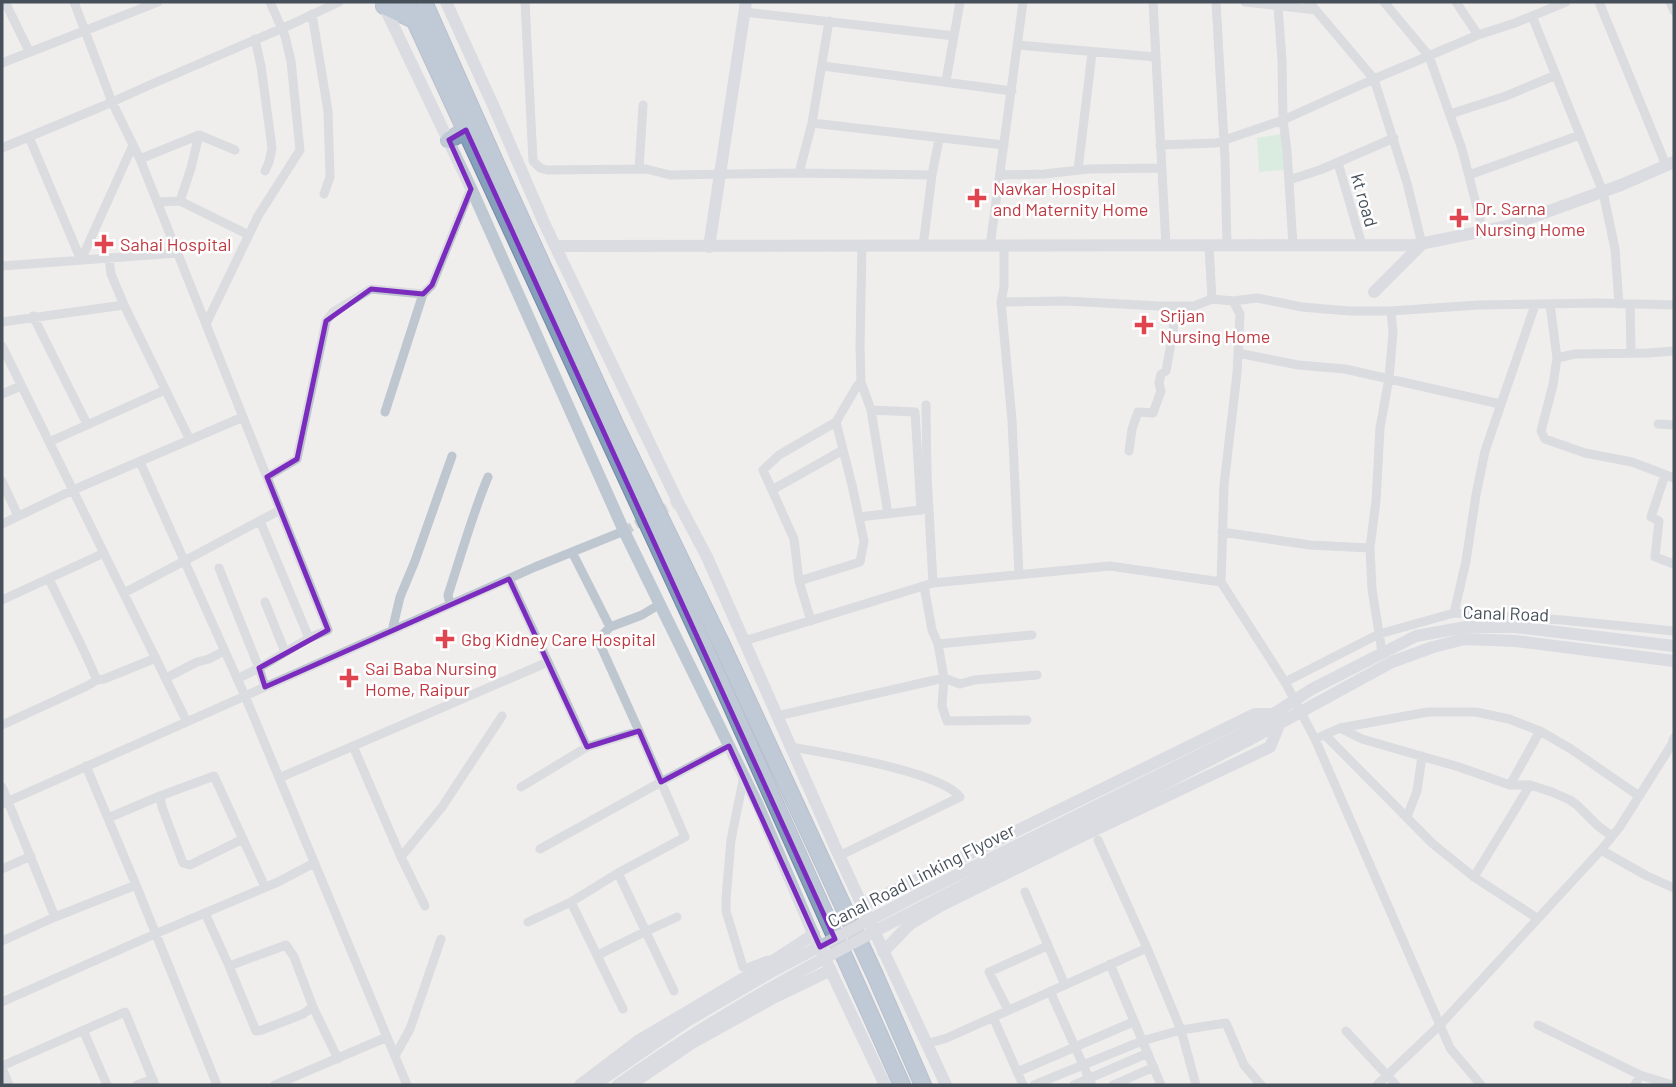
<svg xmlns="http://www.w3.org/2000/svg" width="1676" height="1087" viewBox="0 0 1676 1087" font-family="Barlow,sans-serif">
<rect width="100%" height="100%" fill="#f0eded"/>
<!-- green -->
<path fill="#bceccf" d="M 1282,134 L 1284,170 L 1259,172 L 1257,138 Z"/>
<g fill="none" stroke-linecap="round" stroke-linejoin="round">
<!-- street-tunnel -->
<path stroke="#ceced0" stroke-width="9" stroke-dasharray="9 4.5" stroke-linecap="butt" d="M 624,531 L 678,502"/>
<!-- highway casing -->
<g stroke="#728aa6" stroke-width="18">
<path id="highway" d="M 406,2 L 721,683 L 902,1085
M 424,2 L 497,166 L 616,426 L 723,647 L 875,975 L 923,1085
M 384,6 L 414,20
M 449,140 L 466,130"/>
</g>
<!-- street -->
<path stroke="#bec7cf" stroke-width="9" d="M 5,2 L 29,51
M 74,2 L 112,102 L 140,159 L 328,630 L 309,638 L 260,521
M 525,2 L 533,161 L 540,168 L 547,170 L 646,169 L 670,175 L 799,173 L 932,175
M 1153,2 L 1166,246
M 1216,2 L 1225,159 L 1227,246
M 1245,2 L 1316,10
M 1309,2 L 1374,79 L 1407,183 L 1422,244
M 1384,2 L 1429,56 L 1462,149 L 1483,231
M 1456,2 L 1478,35
M 1599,2 L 1666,165
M 1670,2 L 1674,11
M 1278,6 L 1282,61 L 1283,120 L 1287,151 L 1293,246
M 745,12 L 954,36
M 312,14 L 328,111 L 330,177 L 324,194
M 1532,16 L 1603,192 L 1615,249 L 1619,304
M 255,39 L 261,66 L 272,148 L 269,162 L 265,171
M 1017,45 L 1156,57
M 2,63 L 158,2
M 823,66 L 1012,91
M 946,81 L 960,2
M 1450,114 L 1506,96 L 1556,75
M 812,123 L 1004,145
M 199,135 L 235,150
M 29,137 L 81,260 L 133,145
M 1160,145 L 1216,143 L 1283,120 L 1374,79 L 1478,35 L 1515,23 L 1566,2
M 2,148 L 103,106 L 152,84 L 292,24 L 339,2
M 140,159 L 199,135 L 191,168 L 180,201
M 1338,163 L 1362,245
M 639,169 L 643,105
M 1078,170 L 1092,53
M 799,173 L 812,123 L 829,21
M 1000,175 L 1044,174 L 1089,169 L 1162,168
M 1469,175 L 1580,135
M 1289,180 L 1320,170 L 1394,138
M 157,202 L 180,201 L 249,235
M 923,246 L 932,175 L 939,139
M 990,246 L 1023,2
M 1004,246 L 1004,286 L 1001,302 L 1012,420 L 1019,574
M 1209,246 L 1212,299 L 1233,301 L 1240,314 L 1237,373 L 1224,485 L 1221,582 L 1285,682 L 1315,739 L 1450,1048 L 1481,1085
M 109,258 L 111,274 L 124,305 L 190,440
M 2,266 L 177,253
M 1233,301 L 1257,298 L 1302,307 L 1349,311 L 1391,311 L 1478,305 L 1600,303 L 1674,305
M 1001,302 L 1065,301 L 1159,306 L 1194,306 L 1212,299
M 1550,304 L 1557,358 L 1553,385 L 1541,431 L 1545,439 L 1585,453 L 1632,462 L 1674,478
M 1630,304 L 1631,352
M 33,316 L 87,424
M 2,322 L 124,305
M 206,324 L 258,216 L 300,150 L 291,61 L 285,36 L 270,2
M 2,346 L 187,722
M 1238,353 L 1298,365 L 1345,369 L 1500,404
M 1557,358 L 1575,354 L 1648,353 L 1674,351
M 2,394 L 21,386
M 926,405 L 927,474 L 933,583
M 871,410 L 888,514
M 385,412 L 423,294 L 432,285 L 471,188
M 1658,424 L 1674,425
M 49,442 L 165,390
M 1129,451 L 1132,429 L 1138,412 L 1153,413 L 1161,391 L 1159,383 L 1161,374 L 1166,371 L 1173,332 L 1175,306
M 140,462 L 245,696 L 407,1085
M 1665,475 L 1651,517 L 1659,521 L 1655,557 L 1674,564
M 267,477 L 297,459 L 326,321 L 333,312 L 371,289 L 423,294
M 2,481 L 18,516
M 772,490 L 843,450
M 859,517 L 921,510 L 915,412 L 871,410 L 861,382
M 2,524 L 73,490 L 243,417
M 1222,532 L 1310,545 L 1370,548
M 572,552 L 610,627
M 219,568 L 259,668 L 237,679
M 49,579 L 84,651 L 97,680
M 509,579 L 548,662
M 799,581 L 860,562 L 864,541 L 852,485 L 836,422
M 924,586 L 932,630 L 938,644 L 944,678 L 942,706 L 947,721 L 1027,720
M 124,593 L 280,510
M 2,600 L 104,553
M 265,602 L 285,652
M 450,605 L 448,595 C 461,556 472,515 488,477
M 1454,613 L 1466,561 L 1476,495 L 1485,451 L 1535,305
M 811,621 L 799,581 L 794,539 L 763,470 L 779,455 L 836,422 L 857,386 L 861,382 L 860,346 L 862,246
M 392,631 L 400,597 L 415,561 L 452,456
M 744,641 L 933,583 L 1110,566 L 1221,582
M 938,644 L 1032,635
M 1382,652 L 1372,589 L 1370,548 L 1376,501 L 1380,428 L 1389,378 L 1393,333 L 1391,311
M 166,678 L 197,662 L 209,659 L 224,651
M 1285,682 L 1379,634 L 1454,613 L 1562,620 L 1674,631
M 265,687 L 259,668 L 309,638
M 777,716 L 944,678 L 960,684 L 974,680 L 1037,675
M 2,725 L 87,686 L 97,680 L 104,679 L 156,658
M 1340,728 L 1362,739 L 1459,767 L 1510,785 L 1530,785 L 1552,792 L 1570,800 L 1577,805 L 1598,826 L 1612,836
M 639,731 L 598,640 L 610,627 L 642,615 L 660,604
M 1325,735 L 1433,844 L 1474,877 L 1537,918
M 1315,739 L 1340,728 L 1428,712 L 1476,712 L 1509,719 L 1540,731 L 1571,749 L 1639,796
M 353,746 L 401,857 L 425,906
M 587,747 L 639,731 L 685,837 L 618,873 L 674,991
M 791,747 C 825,753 941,771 960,797 L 839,856
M 86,766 L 136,885 L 217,1085
M 744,776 L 731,840 L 726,899 L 726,911 L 743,967 L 747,968 L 768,960
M 279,778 L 548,662 L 587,747 L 521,787
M 1510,785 L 1540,731
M 2,787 L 55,917
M 160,796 L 162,807 L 183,863 L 190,865 L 243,839
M 2,804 L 535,567 L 624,531
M 1407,817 L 1417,791 L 1422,756
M 108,818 L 160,796 L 214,776 L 265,887
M 1098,840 L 1147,948 L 1181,1030 L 1196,1085
M 540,849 L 661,782 L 729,746
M 1601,850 L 1647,876 L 1674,888
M 401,857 L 442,807 L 502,716
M 2,869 L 31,856
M 1474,877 L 1530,785
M 1025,892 L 1065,985
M 571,902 L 623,1009
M 205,913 L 229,966 L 256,1031 L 262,1030 L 303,1014 L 313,1007
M 528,922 L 571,902 L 618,873
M 2,941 L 55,917 L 136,885
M 598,956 C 605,950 611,949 618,945 C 638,935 657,926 677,917
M 1110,964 L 1161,1085
M 229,966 L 286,945 L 294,957 L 313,1007 L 338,1059
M 1050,991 L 1092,1085
M 2,1002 L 155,934 L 278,882 L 314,863
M 1008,1010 L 989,972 L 1047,946
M 993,1017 L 1023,1085
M 1538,1025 L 1640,1075 L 1672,1085
M 83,1030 L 107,1085
M 1346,1031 L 1396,1085
M 926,1044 L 947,1038 L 1147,948
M 395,1056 L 410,1029 L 441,939
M 2,1066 L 125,1012 L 155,1085
M 2,1068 L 9,1085
M 1017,1072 L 1133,1022
M 137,1085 L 153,1079
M 275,1085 L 387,1037
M 1034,1085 L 1142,1041 L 1181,1030 L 1226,1023 L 1244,1065 L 1261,1085
M 1074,1085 L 1148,1053
M 1113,1085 L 1154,1067
M 1377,1085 L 1440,1025 L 1601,850 L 1619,828 L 1672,744 L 1674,738
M 1635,1085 L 1640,1075"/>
<!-- secondary -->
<path stroke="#bec8d3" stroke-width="12" d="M 382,2 L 471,188 L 624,531 L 758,805 L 816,940 L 885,1085
M 446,2 L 493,105 L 545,225 L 678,502 L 707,557 L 836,849 L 946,1085
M 555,246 L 1415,245 L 1508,226 L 1621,185 L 1674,162
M 709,247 L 746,2
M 1374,292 L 1422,244
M 1244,733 L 1312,689 L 1416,636 L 1466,627 L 1515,627 L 1674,646
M 1249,740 L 1392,662 L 1433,647 L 1465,639 L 1516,641 L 1674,661
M 863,906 L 1255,714 L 1272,714
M 883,952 L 910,924 L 942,905 L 1084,835 L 1270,747 L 1279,725
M 580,1085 L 638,1041 L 776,959 L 814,934
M 630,1085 L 692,1043 L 775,997 L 831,970"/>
<!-- highway -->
<use href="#highway" stroke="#869fba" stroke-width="16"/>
<!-- secondary-bridge -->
<path stroke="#bec8d3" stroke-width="12" d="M 594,1085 L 687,1021 L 771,972 L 919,894 L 1244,733
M 618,1085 C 724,1009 841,948 957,889 C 1054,840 1152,790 1249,740"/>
</g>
<!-- marked area -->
<path d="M0 0H1676V1087H0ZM 466,130 L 835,939 L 820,947 L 729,746 L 661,782 L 639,731 L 587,747 L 509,579 L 265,687 L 259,668 L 328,630 L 267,477 L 297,459 L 326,321 L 371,289 L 423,294 L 432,285 L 471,189 L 449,140 Z" fill="#f0eded" fill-opacity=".55" fill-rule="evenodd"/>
<path fill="none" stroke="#7b2cbf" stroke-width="5" stroke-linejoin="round" d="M 466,130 L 835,939 L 820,947 L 729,746 L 661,782 L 639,731 L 587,747 L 509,579 L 265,687 L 259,668 L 328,630 L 267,477 L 297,459 L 326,321 L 371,289 L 423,294 L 432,285 L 471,189 L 449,140 Z"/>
<!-- markers -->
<g fill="#e0444e" stroke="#fff" stroke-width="2.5">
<path d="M973.5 187.5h7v7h7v7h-7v7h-7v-7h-7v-7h7z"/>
<path d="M1455.5 207.5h7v7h7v7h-7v7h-7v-7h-7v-7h7z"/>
<path d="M100.5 233.5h7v7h7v7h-7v7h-7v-7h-7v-7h7z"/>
<path d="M1140.5 314.5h7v7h7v7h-7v7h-7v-7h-7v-7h7z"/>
<path d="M441.5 628.5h7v7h7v7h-7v7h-7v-7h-7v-7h7z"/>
<path d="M345.5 667.5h7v7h7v7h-7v7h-7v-7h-7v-7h7z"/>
</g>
<g text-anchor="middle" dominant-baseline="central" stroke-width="5" stroke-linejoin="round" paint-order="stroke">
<!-- health labels -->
<g font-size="18" fill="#be3a42" stroke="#fff" text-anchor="start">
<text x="993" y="188">Navkar Hospital<tspan x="993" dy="21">and Maternity Home</tspan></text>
<text x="1475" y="208">Dr. Sarna<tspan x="1475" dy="21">Nursing Home</tspan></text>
<text x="120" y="244">Sahai Hospital</text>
<text x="1160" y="315">Srijan<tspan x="1160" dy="21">Nursing Home</tspan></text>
<text x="461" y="639">Gbg Kidney Care Hospital</text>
<text x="365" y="668">Sai Baba Nursing<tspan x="365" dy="21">Home, Raipur</tspan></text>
</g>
<!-- street labels -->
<g font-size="18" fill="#46505a" stroke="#fff">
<text transform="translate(1365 200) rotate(74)">kt road</text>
<text transform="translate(1506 613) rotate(2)">Canal Road</text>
<text transform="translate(921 875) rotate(-27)">Canal Road Linking Flyover</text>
</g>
</g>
<!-- border -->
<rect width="1676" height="1087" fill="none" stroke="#46505a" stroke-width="7"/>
</svg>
